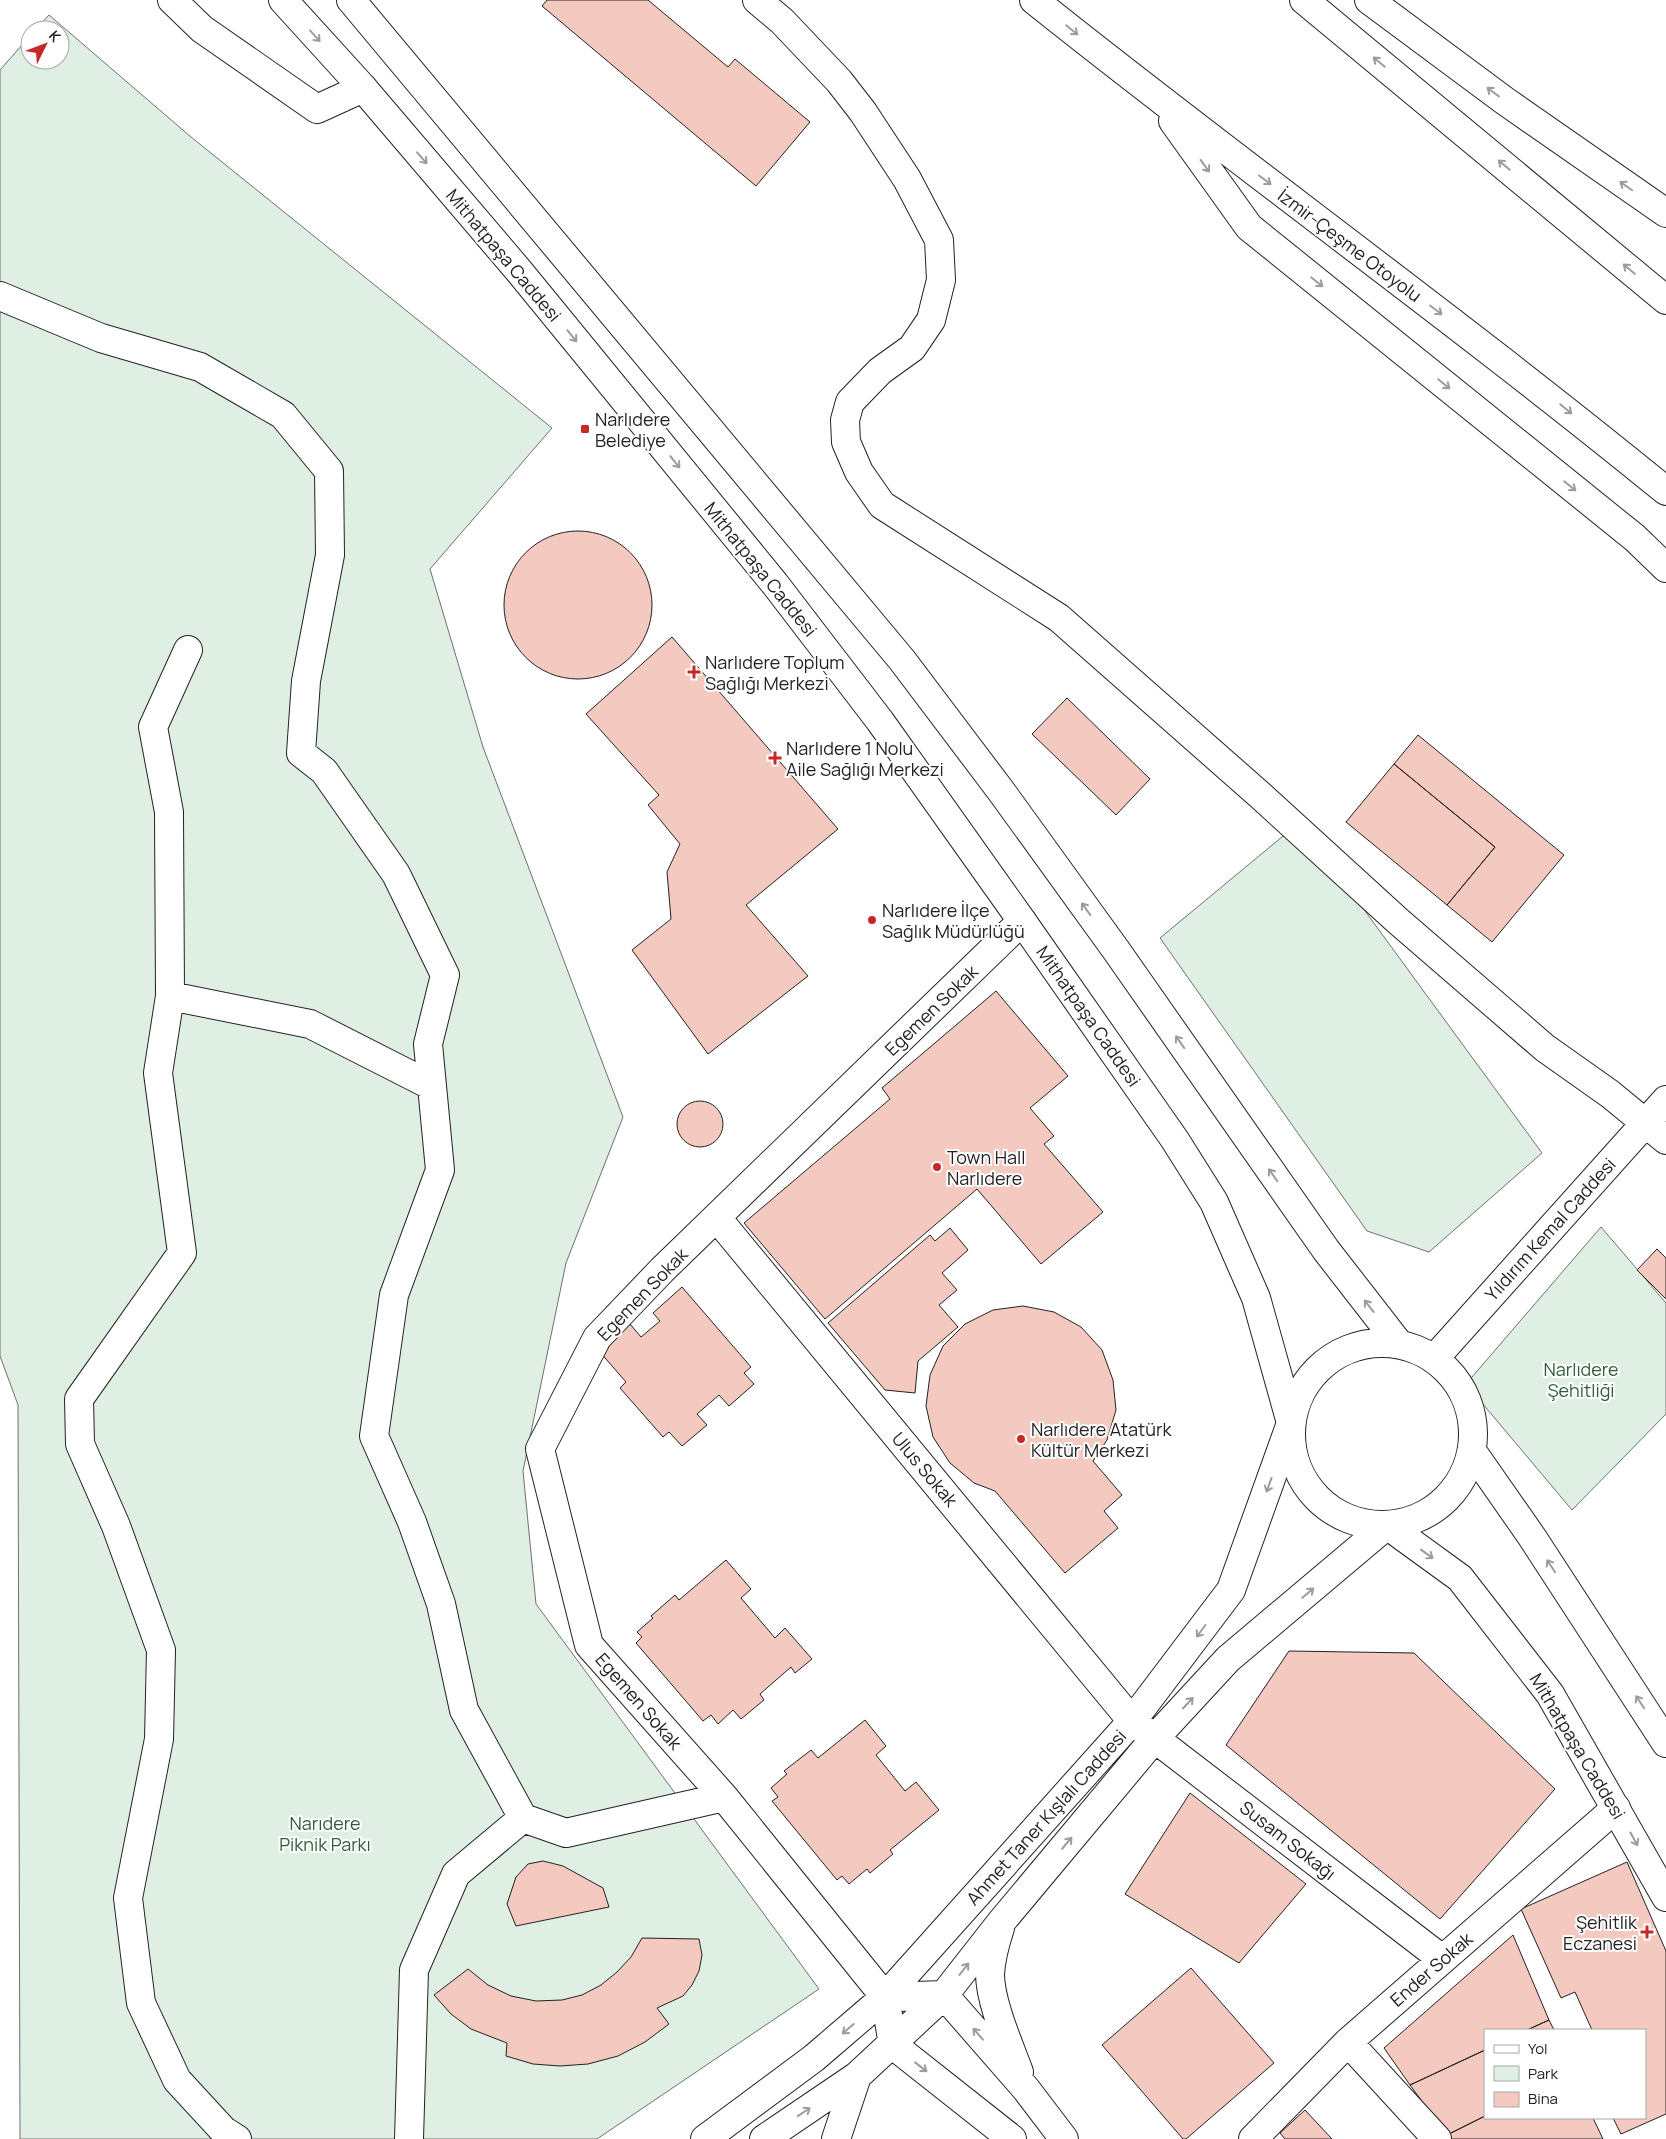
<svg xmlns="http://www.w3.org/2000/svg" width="1666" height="2139" viewBox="0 0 1666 2139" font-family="Manrope,sans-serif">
<rect width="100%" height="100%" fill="#fff"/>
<!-- green -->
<path fill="#e0efe3" stroke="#6f6f6f" d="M 49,15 L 191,137 L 552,428 L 430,569 L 483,747 L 623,1117 L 566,1263 L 523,1471 L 536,1604 L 819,1989 L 597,2139 L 20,2139 L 18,1405 L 0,1356 L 0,70 L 30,36 L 30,60 L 60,60 L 60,30 L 35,30 Z
M 1300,822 L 1542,1153 L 1429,1252 L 1367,1231 L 1160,938 Z
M 1601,1227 L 1666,1303 L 1666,1414 L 1572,1510 L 1466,1384 Z"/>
<!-- building -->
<path fill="#f3c9c0" stroke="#222" d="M 547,0 L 648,0 L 728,67 L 735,59 L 810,122 L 756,186 L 542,6 Z
M504 605a74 74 0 1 1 148 0a74 74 0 1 1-148 0Z
M 672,637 L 838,829 L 746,905 L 808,976 L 708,1054 L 632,950 L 671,919 L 667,872 L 680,844 L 648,805 L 659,795 L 586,714 Z
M 1067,698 L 1150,779 L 1116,815 L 1032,734 Z
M 1418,735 L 1564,855 L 1492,942 L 1447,905 L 1495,847 L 1394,764 Z
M 1394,764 L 1495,847 L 1447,905 L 1346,822 Z
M 996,991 L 1068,1076 L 1030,1108 L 1054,1136 L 1044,1144 L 1103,1212 L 1041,1264 L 977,1189 L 825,1319 L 744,1223 L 890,1099 L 882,1088 Z
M677 1124a23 23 0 1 1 46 0a23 23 0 1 1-46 0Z
M 950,1228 L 968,1250 L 942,1273 L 957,1290 L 939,1305 L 958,1327 L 918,1361 L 915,1393 L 885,1390 L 828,1323 L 930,1235 L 935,1241 Z
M 1657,1249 L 1666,1258 L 1666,1299 L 1637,1270 Z
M 682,1287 L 751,1367 L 744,1373 L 754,1384 L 729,1406 L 719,1395 L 697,1414 L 707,1425 L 682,1446 L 669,1432 L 663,1437 L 620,1388 L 626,1382 L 599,1351 L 630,1324 L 641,1337 L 660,1321 L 653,1313 Z
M 1023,1306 L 1054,1312 L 1081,1327 L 1102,1350 L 1113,1380 L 1116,1410 L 1107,1440 L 1093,1461 L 1122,1495 L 1104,1511 L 1118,1528 L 1065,1573 L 995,1491 L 974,1483 L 950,1463 L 933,1437 L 926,1406 L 930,1375 L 943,1346 L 965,1324 L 993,1310 Z
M 726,1560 L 751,1589 L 741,1598 L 775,1638 L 785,1628 L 812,1659 L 795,1673 L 791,1667 L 760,1694 L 764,1700 L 741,1719 L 733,1710 L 718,1724 L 711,1715 L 703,1721 L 636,1643 L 642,1637 L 637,1632 L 653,1618 L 651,1616 L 675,1595 L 679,1600 Z
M 1289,1651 L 1414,1653 L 1555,1789 L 1440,1919 L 1226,1745 Z
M 865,1720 L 886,1746 L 876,1755 L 905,1791 L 916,1782 L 939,1810 L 890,1850 L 893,1854 L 870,1873 L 867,1869 L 849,1884 L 842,1876 L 837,1880 L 772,1801 L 778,1797 L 771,1788 L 787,1774 L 784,1771 L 811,1750 L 818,1758 Z
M 1190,1793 L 1306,1884 L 1239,1963 L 1125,1894 Z
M 543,1861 L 563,1866 L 603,1888 L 609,1907 L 516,1926 L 507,1904 L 516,1877 L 528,1864 Z
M 1627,1862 L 1666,1951 L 1666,2114 L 1621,2134 L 1613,2118 L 1645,2118 L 1645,2030 L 1592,2030 L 1575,1992 L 1561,1998 L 1521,1909 Z
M 1513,1935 L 1549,2020 L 1527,2030 L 1485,2030 L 1485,2050 L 1410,2085 L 1384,2048 Z
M 642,1938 L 699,1939 L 702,1955 L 699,1971 L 692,1985 L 683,1996 L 657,2008 L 669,2024 L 645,2042 L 618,2056 L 588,2064 L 560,2066 L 533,2064 L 506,2056 L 507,2043 L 471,2029 L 451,2014 L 434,1995 L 468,1969 L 488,1985 L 511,1996 L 536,2001 L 562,2000 L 582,1995 L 601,1985 L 617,1972 L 631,1957 Z
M 1191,1968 L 1274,2063 L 1186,2139 L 1183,2139 L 1102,2045 Z
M 1549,2020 L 1554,2030 L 1527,2030 Z
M 1485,2050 L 1485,2116 L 1447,2135 L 1410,2085 Z
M 1305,2110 L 1332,2139 L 1285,2139 L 1280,2133 Z
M 1485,2116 L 1485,2118 L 1593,2118 L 1603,2139 L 1451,2139 L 1447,2135 Z"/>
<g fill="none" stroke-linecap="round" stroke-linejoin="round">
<!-- minor casing -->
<g stroke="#222" stroke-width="30">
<path id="minor" d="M 172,0 L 202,29 L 317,109 L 363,88
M 757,0 L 782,21 L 839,81 L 863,112 L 907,179 L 939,240 L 941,280 L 931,320 L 912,348 L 880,371 L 850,402 L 845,420 L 846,442 L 859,472 L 882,505 L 1059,618 L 1261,796 L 1398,921 L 1545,1048 L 1610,1094 L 1666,1140
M 0,296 L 101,338 L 200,367 L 283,415 L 329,471 L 330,555 L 306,681 L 301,753 L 324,771 L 396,874 L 445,975 L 428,1044 L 440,1170 L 394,1295 L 374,1436 L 412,1522 L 441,1604 L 464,1710 L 523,1818 L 566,1833 L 724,1797 L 885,1997 L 893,2045 L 1012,2139
M 188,650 L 153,727 L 169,812 L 170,996 L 158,1073 L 182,1253 L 79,1399 L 80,1444 L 116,1526 L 161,1650 L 159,1739 L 128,1898 L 141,2003 L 177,2080 L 223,2130 L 237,2139
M 170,996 L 310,1024 L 432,1086
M 717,1218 L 1132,1721 L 1442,1959
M 1434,1359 L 1666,1100
M 724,1797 L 589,1645 L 540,1449 L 597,1338 L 662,1270 L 1022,921
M 1000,1928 C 995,1943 991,1958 990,1974 C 990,2002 1009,2045 1019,2072
M 885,1997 L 944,1995 L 1026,2089 L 1064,2139
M 1348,2042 L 1437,2139
M 409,2139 L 414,1970 L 456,1874 L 523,1818
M 705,2139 L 814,2058 L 885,1997 L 1132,1721 L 1231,1590 L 1291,1423
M 764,2139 L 857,2076 L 944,1995 L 1002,1921 L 1155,1738 L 1228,1659 L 1387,1525
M 836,2139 L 857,2076
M 1253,2139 L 1348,2042 L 1616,1808"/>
</g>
<!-- major casing -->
<g stroke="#222" stroke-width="30">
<path id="major" d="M 283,0 L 363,88 L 519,271 L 775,584 L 880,721 L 1022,921 L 1175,1140 L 1214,1202 L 1256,1298 L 1291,1423
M 351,0 L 902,660 L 1001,791 L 1116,950 L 1326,1250 L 1399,1344
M1291 1434a91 91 0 1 1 182 0a91 91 0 1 1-182 0Z
M 1472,1451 L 1532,1537 L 1666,1743
M 1387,1525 L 1460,1578 L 1550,1694 L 1666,1897"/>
</g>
<!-- highway casing -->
<g stroke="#222" stroke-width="30">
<path id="highway" d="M 1034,0 C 1243,167 1459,322 1666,491
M 1304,0 L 1666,300
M 1369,0 L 1505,101 L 1666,213
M 1173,121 L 1249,227 L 1635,538 L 1666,568"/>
</g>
<!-- minor -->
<use href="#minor" stroke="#fff" stroke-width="28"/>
<!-- major -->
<use href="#major" stroke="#fff" stroke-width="28"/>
<!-- highway -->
<use href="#highway" stroke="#fff" stroke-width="28"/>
</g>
<!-- one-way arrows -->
<defs><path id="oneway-shaft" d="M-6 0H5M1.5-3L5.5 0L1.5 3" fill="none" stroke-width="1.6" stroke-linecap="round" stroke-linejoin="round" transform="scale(1.25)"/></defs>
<g stroke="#9c9c9c">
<use href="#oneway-shaft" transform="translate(1072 30) rotate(39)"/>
<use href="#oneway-shaft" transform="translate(315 36) rotate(48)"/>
<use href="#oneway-shaft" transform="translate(1379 62) rotate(-140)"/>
<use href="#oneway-shaft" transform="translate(1493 92) rotate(-143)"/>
<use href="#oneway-shaft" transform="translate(422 158) rotate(49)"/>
<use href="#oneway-shaft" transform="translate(1504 165) rotate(-140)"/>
<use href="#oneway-shaft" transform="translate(1205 166) rotate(54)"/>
<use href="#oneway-shaft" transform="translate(1265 180) rotate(37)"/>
<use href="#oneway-shaft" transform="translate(1626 186) rotate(-145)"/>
<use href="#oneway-shaft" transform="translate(1629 269) rotate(-140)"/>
<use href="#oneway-shaft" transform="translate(1317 282) rotate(39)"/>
<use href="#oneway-shaft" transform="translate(1436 310) rotate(37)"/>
<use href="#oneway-shaft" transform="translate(572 336) rotate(51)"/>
<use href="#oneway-shaft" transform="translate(1444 384) rotate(39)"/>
<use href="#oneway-shaft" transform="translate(1566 409) rotate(39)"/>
<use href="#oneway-shaft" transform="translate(675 462) rotate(51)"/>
<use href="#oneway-shaft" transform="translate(1570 486) rotate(39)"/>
<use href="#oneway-shaft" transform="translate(1086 909) rotate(-126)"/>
<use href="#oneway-shaft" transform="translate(1180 1042) rotate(-125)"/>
<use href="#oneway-shaft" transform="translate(1273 1175) rotate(-125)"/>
<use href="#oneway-shaft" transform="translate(1369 1306) rotate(-128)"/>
<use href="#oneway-shaft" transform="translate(1269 1485) rotate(110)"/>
<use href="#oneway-shaft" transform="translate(1427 1554) rotate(36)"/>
<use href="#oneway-shaft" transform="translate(1551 1566) rotate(-123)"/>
<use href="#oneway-shaft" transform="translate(1308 1593) rotate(-40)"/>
<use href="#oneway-shaft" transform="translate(1201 1631) rotate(127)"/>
<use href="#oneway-shaft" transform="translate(1640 1702) rotate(-123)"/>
<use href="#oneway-shaft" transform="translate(1188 1703) rotate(-47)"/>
<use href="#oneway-shaft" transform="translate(1634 1839) rotate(61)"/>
<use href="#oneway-shaft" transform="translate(1067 1843) rotate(-50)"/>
<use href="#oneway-shaft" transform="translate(964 1969) rotate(-52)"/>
<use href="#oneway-shaft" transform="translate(848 2029) rotate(139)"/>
<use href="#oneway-shaft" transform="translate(978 2034) rotate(-131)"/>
<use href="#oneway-shaft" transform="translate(921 2067) rotate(38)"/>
<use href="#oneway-shaft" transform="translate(804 2112) rotate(-34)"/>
</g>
<!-- markers -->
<g fill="#c62828" stroke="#fff" stroke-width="2">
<rect x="580" y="424" width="10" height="10" rx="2.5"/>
<path d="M691.5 664.5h5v5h5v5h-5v5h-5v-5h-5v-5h5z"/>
<path d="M772.5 750.5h5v5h5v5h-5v5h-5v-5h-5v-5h5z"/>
<circle cx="872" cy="920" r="5"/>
<circle cx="937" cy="1167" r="5"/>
<circle cx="1021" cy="1439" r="5"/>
<path d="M1644.5 1924.5h5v5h5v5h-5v5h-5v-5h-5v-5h5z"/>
</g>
<g text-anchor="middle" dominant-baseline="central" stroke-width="4" stroke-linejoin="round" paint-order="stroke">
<!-- street labels -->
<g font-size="18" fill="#222" stroke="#fff">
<text transform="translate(1350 245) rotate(37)">İzmir-Çeşme Otoyolu</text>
<text transform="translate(504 255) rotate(50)">Mithatpaşa Caddesi</text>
<text transform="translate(761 569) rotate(51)">Mithatpaşa Caddesi</text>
<text transform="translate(931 1010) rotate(-44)">Egemen Sokak</text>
<text transform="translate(1089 1016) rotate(55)">Mithatpaşa Caddesi</text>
<text transform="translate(1550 1229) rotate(-48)">Yıldırım Kemal Caddesi</text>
<text transform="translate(642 1294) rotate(-46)">Egemen Sokak</text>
<text transform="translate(925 1469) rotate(50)">Ulus Sokak</text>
<text transform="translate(639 1701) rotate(49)">Egemen Sokak</text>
<text transform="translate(1578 1746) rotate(59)">Mithatpaşa Caddesi</text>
<text transform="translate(1046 1817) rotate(-48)">Ahmet Taner Kışlalı Caddesi</text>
<text transform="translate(1288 1840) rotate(38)">Susam Sokağı</text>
<text transform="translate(1431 1969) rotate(-41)">Ender Sokak</text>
</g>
<!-- poi labels -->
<g font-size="18" fill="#222" stroke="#fff" text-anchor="start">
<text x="595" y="419">Narlıdere<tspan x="595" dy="21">Belediye</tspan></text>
<text x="705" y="662">Narlıdere Toplum<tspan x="705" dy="21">Sağlığı Merkezi</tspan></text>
<text x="786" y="748">Narlıdere 1 Nolu<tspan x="786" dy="21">Aile Sağlığı Merkezi</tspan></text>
<text x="882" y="910">Narlıdere İlçe<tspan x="882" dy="21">Sağlık Müdürlüğü</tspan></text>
<text x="947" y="1157">Town Hall<tspan x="947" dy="21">Narlıdere</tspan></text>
<text x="1031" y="1429">Narlıdere Atatürk<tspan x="1031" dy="21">Kültür Merkezi</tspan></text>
<text x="1637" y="1922" text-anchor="end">Şehitlik<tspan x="1637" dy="21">Eczanesi</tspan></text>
</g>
<!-- park labels -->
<g font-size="18" fill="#2f5e38" stroke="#fff">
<text x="1581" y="1369">Narlıdere<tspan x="1581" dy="21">Şehitliği</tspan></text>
<text x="325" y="1823">Narıdere<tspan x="325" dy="21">Piknik Parkı</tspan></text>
</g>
</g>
<!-- legend -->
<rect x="1484" y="2029" width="162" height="90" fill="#ffffff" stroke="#a7a7a7"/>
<rect x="1494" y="2045" width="25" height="8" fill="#ffffff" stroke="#a7a7a7"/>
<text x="1528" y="2054" font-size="15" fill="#222222">Yol</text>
<rect x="1494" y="2066" width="25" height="15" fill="#e0efe3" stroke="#a7a7a7"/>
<text x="1528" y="2079" font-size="15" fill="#222222">Park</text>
<rect x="1494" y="2092" width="25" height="15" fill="#f3c9c0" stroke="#a7a7a7"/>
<text x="1528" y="2104" font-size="15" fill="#222222">Bina</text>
<!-- north arrow -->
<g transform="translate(45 45) rotate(48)"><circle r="24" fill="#ffffff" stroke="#a7a7a7"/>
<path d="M0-4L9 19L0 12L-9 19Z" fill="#c62828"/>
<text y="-8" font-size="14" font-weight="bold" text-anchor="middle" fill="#222222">K</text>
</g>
</svg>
